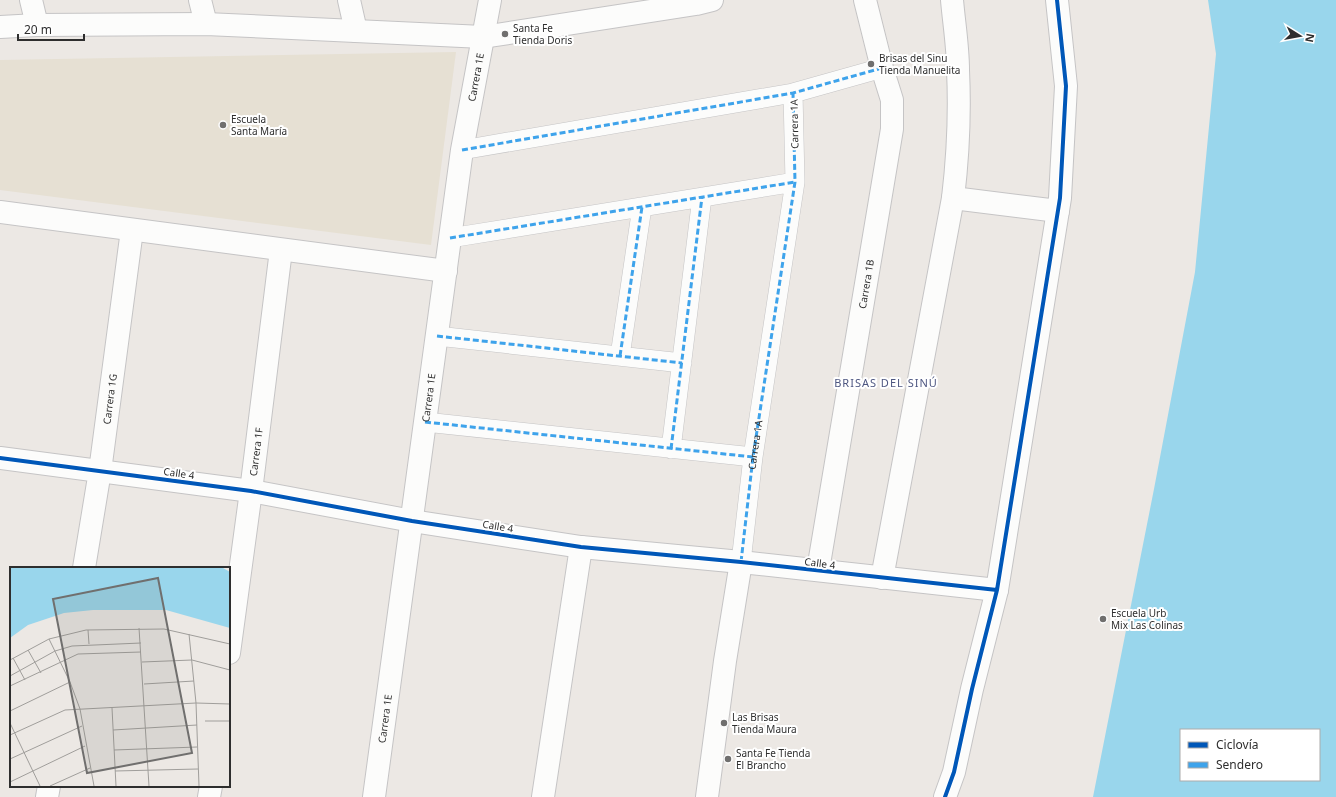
<svg xmlns="http://www.w3.org/2000/svg" width="1336" height="797" viewBox="0 0 1336 797" font-family="'Noto Sans',sans-serif">
<rect width="100%" height="100%" fill="#ece8e4"/>
<!-- education -->
<path fill="#e6e0d3" d="M 456,52 L 431,245 L 0,190 L 0,60 Z"/>
<!-- water -->
<path fill="#99d6ec" fill-rule="evenodd" d="M 1208,0 L 1336,0 L 1336,797 L 1093,797 L 1154,489 L 1195,272 L 1216,54 ZM 1181,730 L 1319,730 L 1319,780 L 1181,780 Z"/>
<g fill="none" stroke-linecap="round" stroke-linejoin="round">
<!-- pedestrian casing -->
<g stroke="#c5c4c5" stroke-width="20">
<path id="pedestrian" d="M 462,150 L 793,93 L 882,68
M 450,238 L 795,182
M 437,336 L 682,363
M 620,356 L 642,207
M 425,422 L 753,457
M 671,449 L 702,197
M 741,562 L 753,457 L 795,182 L 793,93"/>
</g>
<!-- minor casing -->
<g stroke="#c5c4c5" stroke-width="24">
<g id="minor">
<path d="M 31,0 L 37,25"/>
<path d="M 200,0 L 206,24"/>
<path d="M 349,0 L 356,31"/>
<path d="M 0,27 L 37,25 L 206,24 L 483,37 L 696,4 L 712,0"/>
<path d="M 953,198 L 1058,211"/>
<path d="M 0,212 L 446,271"/>
<path d="M 0,458 L 251,491 L 412,521 L 581,547 L 741,562 L 997,590"/>
<path id="s1" d="M 84,568 L 100,471 L 132,230"/>
<path id="s2" d="M 818,570 L 892,129 L 892,100 L 882,68 L 865,0"/>
<path d="M 882,578 L 953,198 C 958,156 960,112 958,70 C 958,47 954,23 952,0"/>
<path id="s3" d="M 229,653 L 251,491 L 281,250"/>
<path d="M 47,797 L 49,786"/>
<path d="M 209,797 L 211,786"/>
<path id="s4" d="M 374,797 L 462,150 L 490,0"/>
<path d="M 543,797 L 581,547"/>
<path d="M 707,797 L 725,661 L 741,562"/>
<path d="M 945,797 L 954,772 L 972,689 L 997,590 L 1060,198 L 1066,86 L 1057,0"/>
</g>
</g>
<!-- pedestrian -->
<use href="#pedestrian" stroke="#fcfcfb" stroke-width="19"/>
<!-- minor -->
<use href="#minor" stroke="#fcfcfb" stroke-width="22"/>
<!-- quiet -->
<g stroke="#3ea3eb" stroke-width="3" stroke-dasharray="6 3" stroke-linecap="butt">
<path d="M 462,150 L 793,93 L 882,68"/>
<path d="M 450,238 L 795,182"/>
<path d="M 437,336 L 682,363"/>
<path d="M 620,356 L 642,207"/>
<path d="M 425,422 L 753,457"/>
<path d="M 671,449 L 702,197"/>
<path id="s5" d="M 741,562 L 753,457 L 795,182 L 793,93"/>
</g>
<!-- cycleway casing -->
<g stroke="#fff" stroke-width="6">
<path id="cycleway" d="M 0,458 L 251,491 L 412,521 L 581,547 L 741,562 L 997,590
M 945,797 L 954,772 L 972,689 L 997,590 L 1060,198 L 1066,86 L 1057,0"/>
</g>
<!-- cycleway -->
<use href="#cycleway" stroke="#0057b8" stroke-width="4"/>
</g>
<!-- markers -->
<g fill="#706f6e" stroke="#fff" stroke-width="1.5">
<circle cx="505" cy="34" r="4"/>
<circle cx="871" cy="64" r="4"/>
<circle cx="223" cy="125" r="4"/>
<circle cx="1103" cy="619" r="4"/>
<circle cx="724" cy="723" r="4"/>
<circle cx="728" cy="759" r="4"/>
</g>
<g text-anchor="middle" dominant-baseline="central" stroke-width="4" stroke-linejoin="round" paint-order="stroke">
<!-- poi labels -->
<g font-size="10" fill="#2e2e2e" stroke="#fff" text-anchor="start">
<text x="513" y="28">Santa Fe<tspan x="513" dy="12">Tienda Doris</tspan></text>
<text x="879" y="58">Brisas del Sinu<tspan x="879" dy="12">Tienda Manuelita</tspan></text>
<text x="231" y="119">Escuela<tspan x="231" dy="12">Santa María</tspan></text>
<text x="1111" y="613">Escuela Urb<tspan x="1111" dy="12">Mix Las Colinas</tspan></text>
<text x="732" y="717">Las Brisas<tspan x="732" dy="12">Tienda Maura</tspan></text>
<text x="736" y="753">Santa Fe Tienda<tspan x="736" dy="12">El Brancho</tspan></text>
</g>
<!-- street labels -->
<g font-size="10" fill="#2e2e2e" stroke="#fff">
<text stroke="none"><textPath href="#s4" startOffset="727">Carrera 1E</textPath></text>
<text transform="translate(794 124) rotate(-91)">Carrera 1A</text>
<text stroke="none"><textPath href="#s2" startOffset="290">Carrera 1B</textPath></text>
<text stroke="none"><textPath href="#s4" startOffset="403">Carrera 1E</textPath></text>
<text stroke="none"><textPath href="#s1" startOffset="171">Carrera 1G</textPath></text>
<text stroke="none"><textPath href="#s5" startOffset="118">Carrera 1A</textPath></text>
<text stroke="none"><textPath href="#s3" startOffset="203">Carrera 1F</textPath></text>
<text transform="translate(179 473) rotate(8)">Calle 4</text>
<text transform="translate(498 526) rotate(9)">Calle 4</text>
<text transform="translate(820 563) rotate(7)">Calle 4</text>
<text stroke="none"><textPath href="#s4" startOffset="79">Carrera 1E</textPath></text>
</g>
<!-- neighbourhood labels -->
<g font-size="11" letter-spacing="1" fill="#4d5680" stroke="#fff">
<text x="886" y="382">BRISAS DEL SINÚ</text>
</g>
</g>
<!-- overview -->
<g transform="translate(10 567)">
<rect width="220" height="220" fill="#ece8e4"/>
<path d="M 0,1 L 213,1 L 220,5 L 220,61 L 156,43 L 83,43 L 54,46 L 18,58 L 0,71 Z" fill="#99d6ec"/>
<path fill="none" stroke="#a09e9b" stroke-width="1" d="M 129,61 L 139,219M 78,63 L 79,77M 179,67 L 186,136 L 189,219M 39,72 L 60,115 L 70,142 L 84,219M 18,83 L 31,106M 3,91 L 15,113M 0,93 L 39,72 L 76,63 L 154,62 L 220,77M 132,95 L 182,93 L 220,103M 0,109 L 45,84 L 62,79 L 131,76M 134,117 L 184,114M 0,119 L 68,87 L 131,85M 102,141 L 106,219M 0,144 L 60,115M 195,154 L 220,154M 0,156 L 30,219M 103,163 L 187,158M 0,168 L 55,143 L 186,136 L 220,137M 104,183 L 187,180M 0,192 L 72,159M 105,204 L 188,202M 0,215 L 75,179M 40,219 L 80,201"/>
<path fill="#706f6e" fill-opacity="0.15" stroke="#706f6e" stroke-width="2" d="M 148,11 L 182,186 L 77,206 L 43,32 Z"/>
<rect width="220" height="220" fill="none" stroke="#2e2e2e" stroke-width="2"/>
</g>
<!-- legend -->
<rect x="1180" y="729" width="140" height="52" fill="#ffffff" stroke="#ababab"/>
<rect x="1188" y="742" width="20" height="6" fill="#0057b8" stroke="#ababab"/>
<text x="1216" y="749" font-size="12" fill="#2e2e2e">Ciclovía</text>
<rect x="1188" y="762" width="20" height="6" fill="#3ea3eb" stroke="#ababab"/>
<text x="1216" y="769" font-size="12" fill="#2e2e2e">Sendero</text>
<!-- north arrow -->
<g transform="translate(1300 36) rotate(101)" stroke="#ffffff" stroke-width="3" paint-order="stroke">
<path d="M0-3L7 15L0 10L-7 15Z" fill="#2e2e2e"/>
<text y="-6" font-size="11" font-weight="bold" text-anchor="middle" fill="#2e2e2e">N</text>
</g>
<!-- scale -->
<path d="M18 34v6h66v-6" fill="none" stroke="#2e2e2e" stroke-width="2"/>
<text x="24" y="34" font-size="12" fill="#2e2e2e" stroke="#ffffff" stroke-width="3" paint-order="stroke">20 m</text>
</svg>
